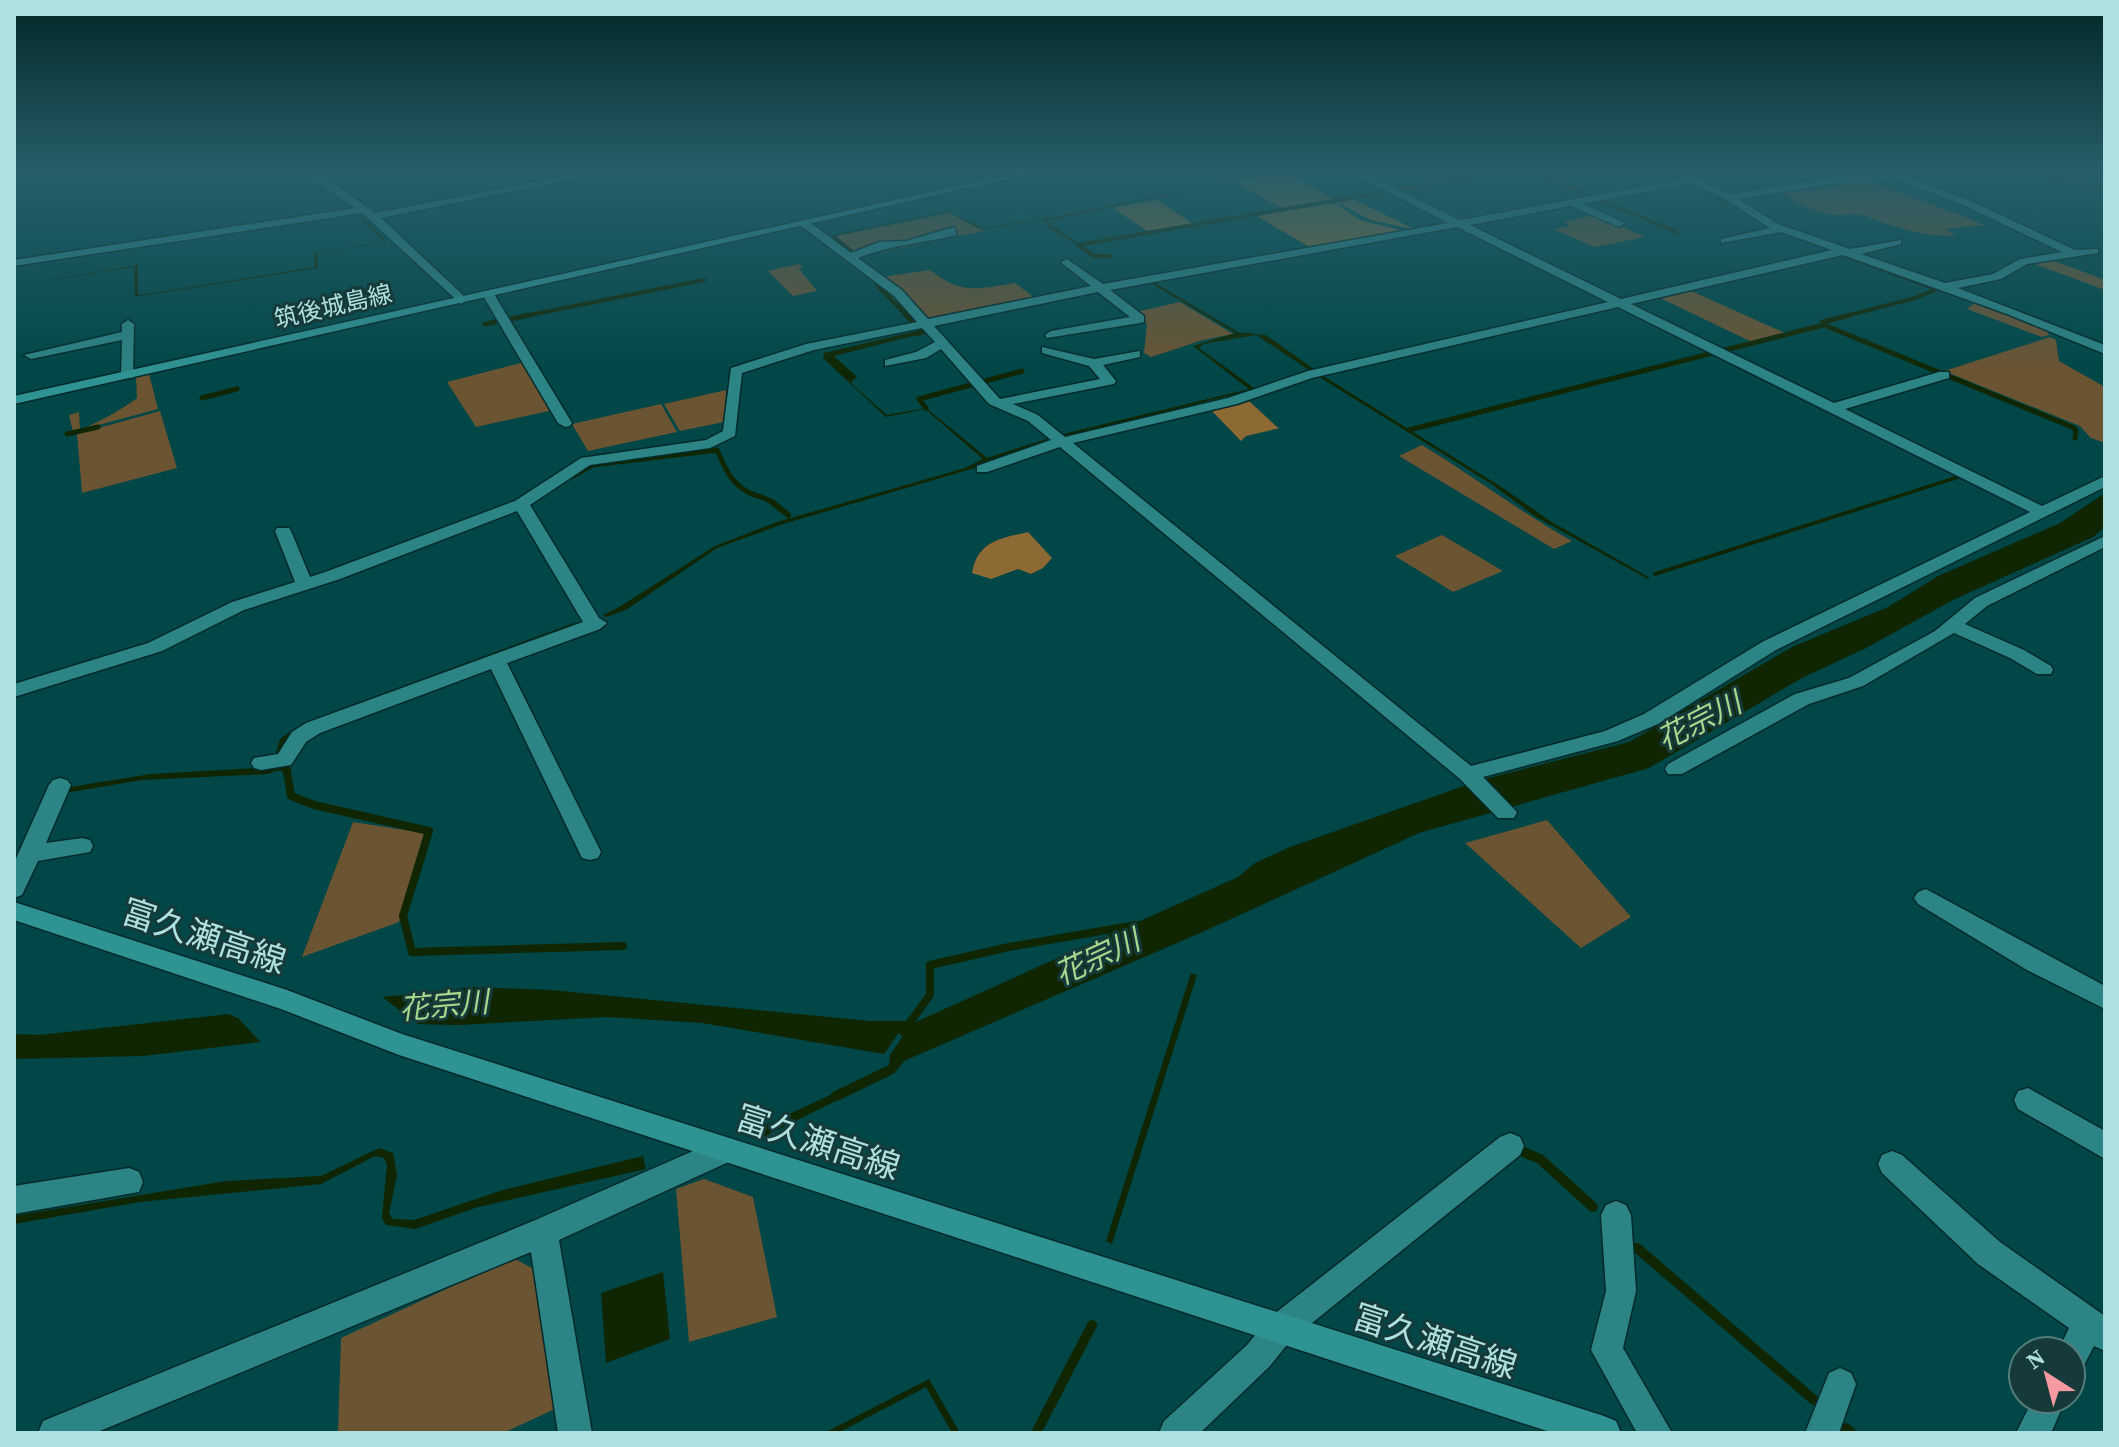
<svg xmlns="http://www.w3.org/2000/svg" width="2119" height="1447" viewBox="0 0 2119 1447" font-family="'Source Serif 4','Noto Sans JP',serif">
<rect width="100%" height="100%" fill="#014747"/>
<!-- green -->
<path fill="#6b5432" d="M 1863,179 C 1903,195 1944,207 1984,225 L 1945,229 L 1956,235 C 1931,239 1889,225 1865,216 C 1853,212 1839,217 1827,214 C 1811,211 1796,201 1781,193 C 1802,190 1819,191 1840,187 L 1835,184 Z
M 1571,203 L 1645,237 L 1594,247 L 1554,229 L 1570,226 L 1564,222 L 1590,216 Z
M 949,213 L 984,231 L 882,252 L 854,253 L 836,236 Z
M 2049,259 L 2105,280 L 2105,290 L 2032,263 Z
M 799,264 L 803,267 L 799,269 L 817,291 L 793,296 L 768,271 Z
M 930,270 C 962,295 977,289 1015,283 L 1036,299 L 928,322 L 909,297 L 882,277 Z
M 1689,290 L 1785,333 L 1752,342 L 1658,297 Z
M 1180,302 L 1233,334 L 1203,340 L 1151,357 L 1144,353 L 1147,324 L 1136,312 Z
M 1976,302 L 2047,331 L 2049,335 L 2042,337 L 1967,309 Z
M 2050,337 L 2056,340 L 2059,361 L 2105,387 L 2105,443 L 2091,438 L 2080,426 L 1944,371 Z
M 521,363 L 553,410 L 476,427 L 447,382 Z
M 149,374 L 158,409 L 73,432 L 69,415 L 79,412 L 80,429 C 91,427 126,407 137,398 L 136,377 Z
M 726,390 L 724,422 L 680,431 L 664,404 Z
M 661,404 L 677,432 L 588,451 L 572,424 Z
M 160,411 L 177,468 L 82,493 L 77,434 Z
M 1422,445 C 1473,476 1520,512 1572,541 L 1554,549 L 1399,456 Z
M 1442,535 L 1503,571 L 1453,592 L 1395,556 Z
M 1547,820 L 1631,917 L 1581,948 L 1465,843 Z
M 353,822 L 424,833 L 399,922 L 302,957 Z
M 704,1179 L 753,1197 L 777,1317 L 689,1342 L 676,1189 Z
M 513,1258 L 534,1269 L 557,1408 L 503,1433 L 338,1433 L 341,1338 Z"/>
<!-- forest -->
<path fill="#8d6934" d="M 1283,171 L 1334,199 L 1281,208 L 1235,182 Z
M 1157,200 L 1193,224 L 1149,232 L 1113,208 Z
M 1355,200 L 1416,230 L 1371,220 L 1340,204 L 1338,205 L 1360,220 L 1408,232 L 1313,249 L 1255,215 Z
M 1249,401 L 1277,427 L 1280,428 L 1246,436 L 1241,441 L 1212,411 Z
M 1028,532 L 1052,558 L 1043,568 L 1031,574 L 1018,569 L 991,579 L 972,573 C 978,541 999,539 1028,532 Z"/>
<!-- water -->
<path fill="#102602" d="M 1237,176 L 1240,177 L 1213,186 L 1047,221 L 1091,253 L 1049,228 L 1044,220 L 985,229 L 977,228 L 949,212 L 835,236 L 853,250 L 850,251 L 830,236 L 948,211 L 983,228 L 1048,218 L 1207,186 Z
M 364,219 L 387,242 L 317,253 L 318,268 L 135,297 L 134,267 L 14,286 L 138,265 L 138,295 L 141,295 L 315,267 L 314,253 L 384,242 L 361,220 Z
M 1155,283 L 1238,332 L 1266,335 L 1315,370 L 1312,372 L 1256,335 L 1203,344 L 1199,348 L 1255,389 L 1065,437 L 989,460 L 978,467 L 783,524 L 717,548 L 626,610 L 606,617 L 603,615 L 621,606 L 715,546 L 777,522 L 965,468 L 983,459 L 925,409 L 886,417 L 823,358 L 824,353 L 917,331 L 925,333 L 834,356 L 857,377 L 851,382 L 854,386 L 887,415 L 926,408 L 987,458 L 1059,435 L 1249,389 L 1193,346 L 1235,333 L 1152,284 Z
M 1320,374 L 1503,488 L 1550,521 L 1650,578 L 1648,579 L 1536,517 L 1490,483 L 1316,375 Z
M 1962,474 L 1967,476 L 1655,576 L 1652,573 Z
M 2105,493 L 2105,527 L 2093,537 L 1953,600 L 1866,648 L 1802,678 L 1649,768 L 1419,833 L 1207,930 L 904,1061 L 894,1074 L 888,1071 L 890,1055 L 911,1024 L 1238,877 L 1255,863 L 1290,847 L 1481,780 L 1629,742 L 1792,647 L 1888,607 L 1938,576 L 2060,523 Z
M 574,623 L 577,626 L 286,745 L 283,768 L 268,774 L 142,780 L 65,793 L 70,787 L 151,774 L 272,767 L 280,739 L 303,723 Z
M 1191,973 L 1197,975 L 1112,1244 L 1106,1241 Z
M 474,987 L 551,990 L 870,1021 L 907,1021 L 884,1054 L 702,1023 L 607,1017 L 459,1025 L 409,1024 L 143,1056 L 14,1059 L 14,1034 L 39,1035 Z
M 843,1089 L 844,1097 L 763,1137 L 757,1129 Z
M 379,1148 L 393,1153 L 397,1175 L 389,1213 L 393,1219 L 414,1220 L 503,1190 L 643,1156 L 646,1169 L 478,1207 L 415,1229 L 386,1225 L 382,1218 L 387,1165 L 384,1158 L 375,1156 L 321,1184 L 140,1202 L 14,1224 L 14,1216 L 226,1181 L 321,1176 Z
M 663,1272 L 670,1339 L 606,1363 L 601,1293 Z
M 929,1379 L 960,1433 L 952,1433 L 926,1387 L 838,1433 L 824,1433 Z"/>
<!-- pier -->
<path fill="#014747" d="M 377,993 L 423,1028 L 265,1047 L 238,1018 L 220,1011 Z"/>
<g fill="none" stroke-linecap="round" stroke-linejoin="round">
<!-- stream-far4 -->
<path stroke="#102602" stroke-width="4" d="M 1530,171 L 1593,197
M 2025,171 L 2105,189
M 1233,179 L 1257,171
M 1597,199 L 1676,232
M 1720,200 L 1725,204
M 1078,245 L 1505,171
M 1081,247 L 1094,256 L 1110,256
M 1843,255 L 1937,289
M 877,285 L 908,317
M 520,317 L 704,280
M 1842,317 L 1915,298 L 1937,289"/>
<!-- stream-far3 -->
<path stroke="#102602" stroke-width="5" d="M 906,315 L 923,332 L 915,334
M 485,324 L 530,315
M 1824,325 L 2072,427 L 2076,430 L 2075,438
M 202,398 L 237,389
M 926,408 L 919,399 L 1022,371
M 1409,430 L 1824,325 L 1823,322 L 1850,315
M 67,434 L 98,427
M 573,476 L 592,465 L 717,450 C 725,468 731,484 750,493 C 759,498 766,496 774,504"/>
<!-- stream-far2 -->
<path stroke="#102602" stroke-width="6" d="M 772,502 L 788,515"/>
<!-- stream-far1 -->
<path stroke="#102602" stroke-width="8" d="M 279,767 L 286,766 L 291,796 L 314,805 L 429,831 L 403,916 L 412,952 L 623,946
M 903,1032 L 930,995 L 930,965 L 1009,947 L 1136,925"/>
<!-- stream -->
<path stroke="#102602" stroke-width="10" d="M 836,1096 L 888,1071
M 1521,1151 L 1540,1159 L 1593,1207
M 1637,1248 L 1814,1400
M 1846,1428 L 1852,1433
M 1036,1433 L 1092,1325"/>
<!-- minor casing -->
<g stroke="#042a2a" stroke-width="3">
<path id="minor" d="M 307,171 L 317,171 L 375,213 L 594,171 L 613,171 L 381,218 L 465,297 L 467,300 L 461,304 L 362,213 L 14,266 L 14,260 L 355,208 L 311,178 Z
M 1347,171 L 1359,171 L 1460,220 L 1684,179 L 1678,175 L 1683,172 L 1730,194 L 1859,174 L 1894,172 L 1971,201 L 2075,250 L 2098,249 L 2098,253 L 2027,264 L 2001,279 L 1958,288 L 2105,345 L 2105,354 L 2007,314 L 1843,255 L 1631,304 L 1834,403 L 1939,372 L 1949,372 L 1949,378 L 1845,409 L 2042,506 L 2105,476 L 2105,487 L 1776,650 L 1658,724 L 1618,741 L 1483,777 L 1517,812 L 1514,818 L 1498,818 L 1460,779 L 1060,447 L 987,472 L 977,472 L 977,466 L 1051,440 L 1028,421 L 989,404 L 941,349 L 926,358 L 885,366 L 885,360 L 916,352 L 935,342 L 922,328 L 814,350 L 742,373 L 735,436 L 710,448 L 590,465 L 530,505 L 599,618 L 607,623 L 600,629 L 507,663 L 601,852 L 598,858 L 590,860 L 582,858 L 491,669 L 320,733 L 306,742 L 291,765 L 261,770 L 254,768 L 251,763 L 254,758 L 278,754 L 292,732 L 306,723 L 583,622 L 517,511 L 340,579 L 244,610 L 162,651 L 14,697 L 14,684 L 148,643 L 232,602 L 295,582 L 275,531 L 277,528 L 289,528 L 291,531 L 310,577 L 328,571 L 515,501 L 581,458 L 706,440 L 723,431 L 731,368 L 806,344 L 917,322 L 894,296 L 800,225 L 800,221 L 808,221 L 851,253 L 879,242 L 906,241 L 954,227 L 957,235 C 924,243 890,245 858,258 L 902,290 L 928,319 L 1091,286 L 1063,264 L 1061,262 L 1067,259 L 1103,284 L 1448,223 ZM 1893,178 L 1963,205 L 2062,252 L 2020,259 L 1993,274 L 1945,283 L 1861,254 L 1901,244 L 1901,240 L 1850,249 L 1778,224 L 1738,199 L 1859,180 ZM 1692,183 L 1725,199 L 1770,228 L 1721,239 L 1721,243 L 1781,232 L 1832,250 L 1621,299 L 1470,225 L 1571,206 L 1619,227 L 1624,224 L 1623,222 L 1582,204 ZM 1457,227 L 1608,302 L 1308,371 L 1228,398 L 1065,437 L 1038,415 L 1013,404 L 1114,384 L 1116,381 L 1103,365 L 1140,357 L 1140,351 L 1094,359 L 1042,347 L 1042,353 L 1089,366 L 1100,379 L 1000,399 L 934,326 L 1098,292 L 1130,317 L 1051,331 L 1045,335 L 1047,338 L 1140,323 L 1144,322 L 1144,316 L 1110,290 ZM 1618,307 L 2030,512 L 1762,642 L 1644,714 L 1605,731 L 1471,766 L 1073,443 L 1237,404 L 1312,378 Z
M 484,291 L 494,294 L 572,423 L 570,426 L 565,427 L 558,423 L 482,294 Z
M 128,320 L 134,324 L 133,378 L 121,375 L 122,340 L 31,359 L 24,355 L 122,332 L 122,324 Z
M 2105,536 L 2105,547 L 1987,606 L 1965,624 L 2024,650 L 2051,666 L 2053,670 L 2051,674 L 2037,674 L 2010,658 L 1954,633 L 1863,686 L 1809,704 L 1682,774 L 1668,774 L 1665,769 L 1668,764 L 1795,694 L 1849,678 L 1935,631 L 1975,598 Z
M 60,778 L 67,780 L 71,785 L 46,843 L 82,838 L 90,840 L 93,846 L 90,852 L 38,861 L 22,895 L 14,898 L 14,863 L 49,785 L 53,780 Z
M 1926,889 L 2105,986 L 2105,1009 L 2027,970 L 1918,904 L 1914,898 L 1918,892 Z
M 2028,1088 L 2105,1131 L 2105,1159 L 2018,1109 L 2014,1100 L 2018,1091 Z
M 1510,1133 L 1520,1137 L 1524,1146 L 1520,1155 L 1291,1340 L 1269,1367 L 1200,1433 L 1159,1433 L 1164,1421 L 1247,1345 L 1269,1318 L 1500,1137 Z
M 725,1137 L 735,1141 L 739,1150 L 735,1159 L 559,1240 L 592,1433 L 558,1433 L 531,1252 L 95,1433 L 38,1433 L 43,1421 L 533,1221 Z
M 1892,1151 L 1902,1155 L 2000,1242 L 2105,1316 L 2105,1351 L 2094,1346 L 2082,1369 L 2071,1374 L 2071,1351 L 2058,1351 L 2069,1328 L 1978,1264 L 1882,1173 L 1878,1164 L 1882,1155 Z
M 129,1168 L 139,1172 L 143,1182 L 139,1192 L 14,1214 L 14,1186 Z
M 1616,1201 L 1626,1205 L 1631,1215 L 1636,1291 L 1623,1348 L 1672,1433 L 1637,1433 L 1591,1350 L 1606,1291 L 1601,1215 L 1606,1205 Z
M 1840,1368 L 1851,1373 L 1856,1384 L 1839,1433 L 1805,1433 L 1829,1373 Z
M 2033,1399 L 2066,1399 L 2051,1433 L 2016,1433 Z"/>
</g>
<!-- secondary casing -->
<g stroke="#042a2a" stroke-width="3">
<path id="secondary" d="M 1025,171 L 1042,171 L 14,404 L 14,396 Z
M 14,902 L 287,990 L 402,1034 L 1604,1416 L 1616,1421 L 1621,1433 L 1553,1433 L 399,1055 L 281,1009 L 14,920 Z"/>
</g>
<!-- minor -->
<use href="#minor" fill="#2d8484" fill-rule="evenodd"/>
<!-- secondary -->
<use href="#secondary" fill="#309393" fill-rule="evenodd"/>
</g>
<!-- sky -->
<linearGradient id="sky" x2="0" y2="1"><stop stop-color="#012727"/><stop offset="0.46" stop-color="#275e69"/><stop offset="1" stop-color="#275e69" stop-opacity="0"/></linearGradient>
<rect width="2119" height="373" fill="url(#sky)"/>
<g text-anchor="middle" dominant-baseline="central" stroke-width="6" stroke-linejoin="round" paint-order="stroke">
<!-- far-street labels -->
<g font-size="24" fill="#afe0e0" stroke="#163939">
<text transform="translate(333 306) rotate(-13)">筑後城島線</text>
</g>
<!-- water labels -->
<g font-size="30" font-style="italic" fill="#a6d88d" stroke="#163939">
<text transform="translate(1699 721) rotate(-27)">花宗川</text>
<text transform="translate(1097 957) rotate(-25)">花宗川</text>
<text transform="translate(444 1005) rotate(-5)">花宗川</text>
</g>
<!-- near-street labels -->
<g font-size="34" fill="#afe0e0" stroke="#163939">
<text transform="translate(204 936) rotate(18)">富久瀬高線</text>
<text transform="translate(818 1142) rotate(18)">富久瀬高線</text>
<text transform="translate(1435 1341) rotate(18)">富久瀬高線</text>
</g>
</g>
<!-- border -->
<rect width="2119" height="1447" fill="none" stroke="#afe0e0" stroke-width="32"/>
<!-- north arrow -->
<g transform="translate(2047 1375) rotate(324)"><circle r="38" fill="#163939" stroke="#537c7c" stroke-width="2"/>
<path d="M0-6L14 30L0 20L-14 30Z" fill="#f49aa0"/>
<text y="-12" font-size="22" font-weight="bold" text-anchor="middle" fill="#afe0e0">N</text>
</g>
</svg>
